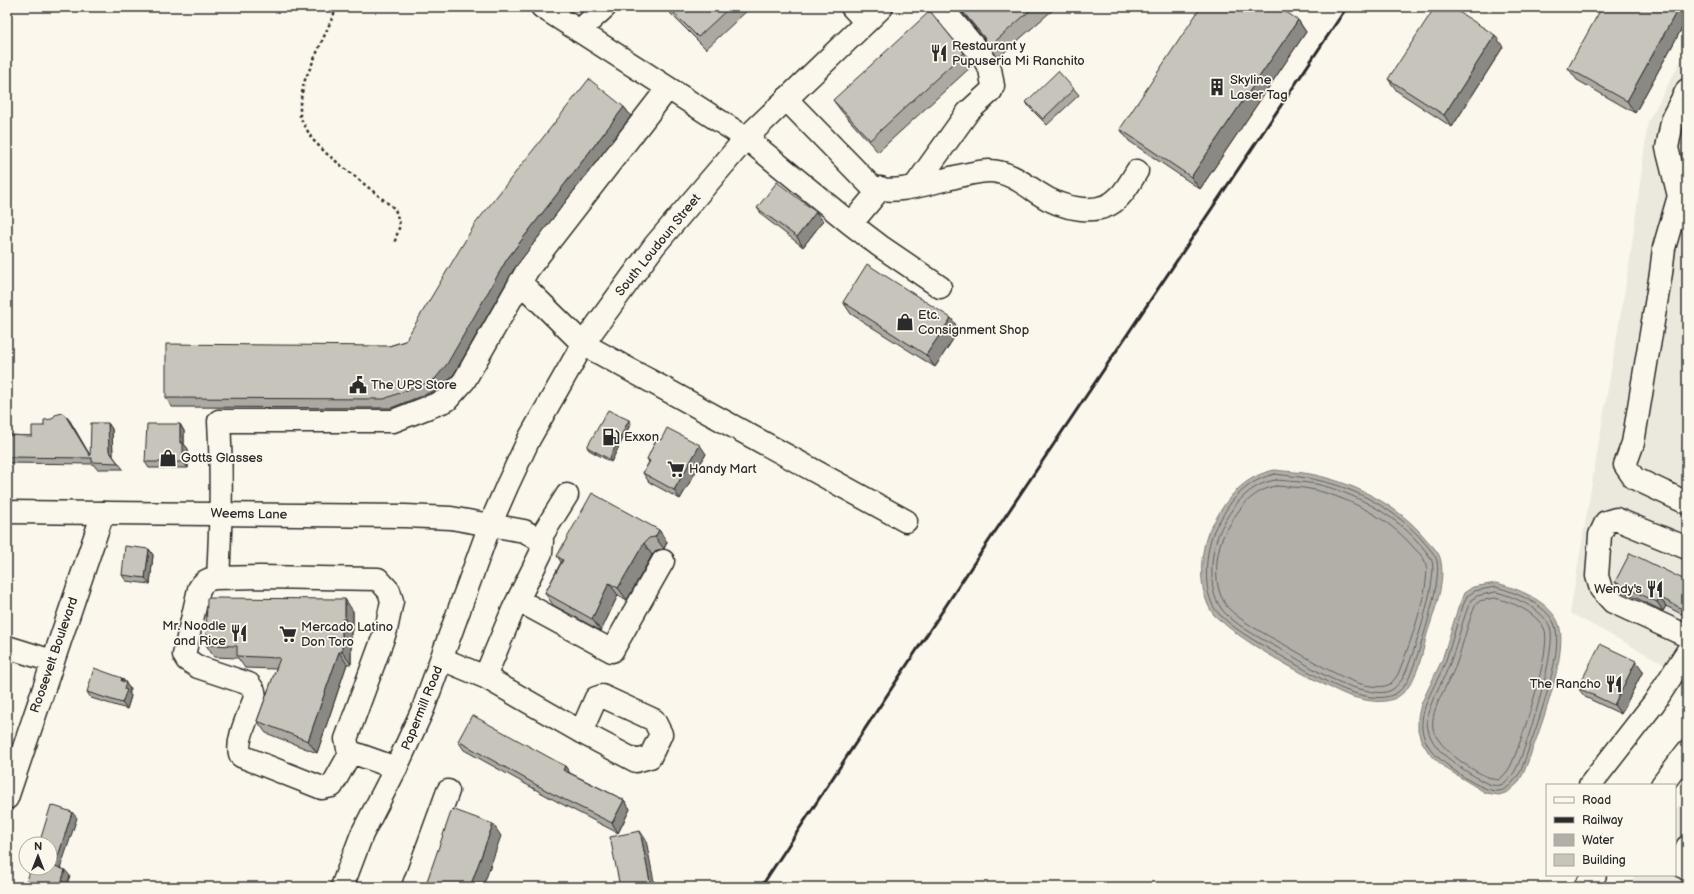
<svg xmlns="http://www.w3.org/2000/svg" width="1694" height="894" viewBox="0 0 1694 894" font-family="'Balsamiq Sans',sans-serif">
<rect width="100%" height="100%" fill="#fbf7ec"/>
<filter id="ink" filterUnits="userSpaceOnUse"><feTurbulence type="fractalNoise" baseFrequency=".025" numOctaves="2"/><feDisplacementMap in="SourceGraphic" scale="8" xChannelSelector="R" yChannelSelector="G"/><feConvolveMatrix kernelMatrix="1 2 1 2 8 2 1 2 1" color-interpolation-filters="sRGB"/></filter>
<g filter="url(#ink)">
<!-- built -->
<path fill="#ebe8de" d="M 1687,49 L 1687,676 L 1570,613 L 1630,259 L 1648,122 Z
M 1687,796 L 1687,887 L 1634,887 L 1633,875 L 1675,875 L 1675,811 Z"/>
<!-- water -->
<path fill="#b1afa7" stroke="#7b7a75" d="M 1275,470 C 1289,472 1305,472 1319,476 C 1358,485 1400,507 1425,538 C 1431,545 1440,552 1441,562 C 1445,585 1434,612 1427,634 C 1422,654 1417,684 1399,696 C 1386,705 1367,701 1353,697 C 1345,695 1337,690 1329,687 C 1297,671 1256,649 1228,627 C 1224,623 1218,619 1214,615 C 1198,594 1199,557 1208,533 C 1210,528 1214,522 1217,517 C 1230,493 1248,475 1275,470 Z
M 1496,583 C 1517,588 1546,600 1557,620 C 1573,646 1535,743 1524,772 L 1518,783 L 1508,792 L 1499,795 L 1486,793 L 1445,768 L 1429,753 L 1421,740 L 1418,730 L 1418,717 L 1421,704 L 1442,660 L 1458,608 L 1464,593 L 1473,587 Z"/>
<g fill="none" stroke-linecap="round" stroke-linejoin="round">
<!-- shore -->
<path stroke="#61605d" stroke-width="1" d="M 1275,474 C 1289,476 1304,477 1317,480 C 1356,488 1398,511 1423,541 C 1428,547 1435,554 1437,561 C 1442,582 1418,657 1409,678 C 1407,683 1402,689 1398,692 C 1390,698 1380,698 1371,697 C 1342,693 1315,675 1290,661 C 1266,647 1239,634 1219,614 C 1202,597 1205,557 1212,536 C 1214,529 1218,523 1222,517 C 1233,496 1251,479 1275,474 Z
M 1276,480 C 1289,481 1303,482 1316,484 C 1352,492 1394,514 1418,542 C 1423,548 1429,554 1432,561 C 1438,579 1413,657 1404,676 C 1402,680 1397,686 1393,689 C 1385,695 1373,692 1364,690 C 1338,685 1313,669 1291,655 C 1273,645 1232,625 1221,608 C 1214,598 1212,588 1212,576 C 1211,555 1215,539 1225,521 C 1236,501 1253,483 1276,480 Z
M 1276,486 C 1289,487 1303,487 1315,490 C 1351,499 1390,519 1414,548 C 1419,553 1425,558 1426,565 C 1431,586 1407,653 1398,674 C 1395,679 1391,685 1385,686 C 1377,688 1363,685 1355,682 C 1331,673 1308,658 1285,645 C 1265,634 1243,623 1227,607 C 1225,604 1223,600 1221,596 C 1214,580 1216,555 1222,539 C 1224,534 1228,528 1231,523 C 1240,506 1256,489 1276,486 Z
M 1496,587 C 1515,592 1546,605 1554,623 C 1567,650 1531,741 1521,771 C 1516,778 1509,790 1499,791 C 1482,793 1443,764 1432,751 C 1427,745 1423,736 1422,729 C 1420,704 1438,683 1446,660 C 1453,639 1458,617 1467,596 L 1475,591 Z
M 1496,592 C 1513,596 1543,609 1550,627 C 1558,647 1527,747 1516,769 C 1513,775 1509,779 1504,783 C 1494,791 1478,778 1469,773 C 1446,758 1418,739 1430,707 C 1435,692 1445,678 1450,663 C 1458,642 1462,620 1471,600 L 1477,596 Z
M 1495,598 C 1512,602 1534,611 1544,628 C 1554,643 1520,748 1510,767 C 1507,772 1503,777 1498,780 C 1479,777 1436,748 1433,728 C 1430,708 1449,684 1456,665 C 1463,645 1467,624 1476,604 L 1480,601 Z"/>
<!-- minor casing -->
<g stroke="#2b2b2b" stroke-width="25">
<path id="minor" d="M 542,7 L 746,138 L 851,224 L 880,246 L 940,287
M 852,7 L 866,22
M 579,31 L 605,7
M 786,99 L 870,185 C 895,201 959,171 989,171 C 1008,171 1023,183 1038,193 C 1060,208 1100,219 1120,196 C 1127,189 1132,179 1137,171
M 915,186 L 968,112 L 991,91 L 993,86 L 990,69 L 982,56 L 941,7
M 1679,196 L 1667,148 L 1673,117 L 1687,90
M 1687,196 L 1679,196 L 1664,248 L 1661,273 L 1633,443 L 1625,465 L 1634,478 L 1687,503
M 851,224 L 881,188
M 520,282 L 583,344 L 906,521
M 539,540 L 567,495
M 1687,548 L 1616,519 L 1606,522 L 1600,535 L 1597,576 L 1601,589 L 1613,602 L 1687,636
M 218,578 C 221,525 222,474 219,421 L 393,421 L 447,400 L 464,381 L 528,269 L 668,88
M 518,600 L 612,651 L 663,561
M 7,647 L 52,661
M 442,659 L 485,677 L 581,732 L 636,761 L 650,757 L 661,734 L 654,720 L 602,696 L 596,698 L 581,732
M 485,677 L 513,610 L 541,553 L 542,541 L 524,531 L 490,525
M 351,752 L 332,786 L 322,788 L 241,756 C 234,743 250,712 255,698 L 254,691 L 249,684 L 198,667 L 187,660 L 184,655 L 199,589 C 203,582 207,579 215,578 L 260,577 L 378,579 L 389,591 L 392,601 L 386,630 L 346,739 L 348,748 L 351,752 L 396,768
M 1590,785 L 1654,703 L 1687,652
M 7,798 L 103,513
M 1687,847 L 1684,856 L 1684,867 L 1687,869
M 413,887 L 448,791"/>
</g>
<!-- major casing -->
<g stroke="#2b2b2b" stroke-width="25">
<path id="major" d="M 7,512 L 405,516 L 451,518 L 490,525
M 1662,785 L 1687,752
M 342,887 L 362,834 L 396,768 L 423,709 L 490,525 L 507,486 L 529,439 L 583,344 L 655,245 L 746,138 L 882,7
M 1585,887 L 1595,875"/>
</g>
<!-- path -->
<path stroke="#2b2b2b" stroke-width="2.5" stroke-dasharray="3 3" stroke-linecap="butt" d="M 337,7 L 304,82 L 300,104 L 300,117 L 312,139 L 327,154 L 395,209 L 400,225 L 394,244"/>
<!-- minor -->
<use href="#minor" stroke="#fbf7ec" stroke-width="22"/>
<!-- major -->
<use href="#major" stroke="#fbf7ec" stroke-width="22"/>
<!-- rail -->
<path stroke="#2b2b2b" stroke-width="3" d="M 761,887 L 970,569 L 1347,7"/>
</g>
<!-- wall -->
<path fill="#aba9a2" stroke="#2b2b2b" d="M 664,7 L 751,7 L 706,49 Z
M 958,7 L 1056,7 L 998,58 L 988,44 Z
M 1687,7 L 1687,19 L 1635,113 L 1577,80 L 1568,68 Z
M 1298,20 L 1306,32 L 1200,189 L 1129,141 L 1120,129 Z
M 1503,47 L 1452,127 L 1397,91 L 1388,79 Z
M 964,53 L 973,65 L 878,152 L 842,112 L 833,100 Z
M 1687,88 L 1687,107 L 1682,100 Z
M 1074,89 L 1079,95 L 1047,125 L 1030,108 L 1026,102 Z
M 624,107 L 631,116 L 514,269 L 454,374 L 441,388 L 391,408 L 172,407 L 166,398 L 389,346 L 405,341 Z
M 757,208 L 816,212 L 823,221 L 803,247 L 764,217 Z
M 843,302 L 951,318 L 959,330 L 935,367 L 851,314 Z
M 65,415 L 70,421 L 90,455 L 108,423 L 112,429 L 113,456 L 123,469 L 97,469 L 93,464 L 7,463 L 7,435 L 32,436 L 52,419 Z
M 629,420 L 631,423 L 611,462 L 589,450 L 587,447 Z
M 180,424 L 184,431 L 184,444 L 188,449 L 188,468 L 149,468 L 145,462 Z
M 661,440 L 706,454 L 680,499 L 649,482 L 643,473 L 649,462 L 647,459 Z
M 659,530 L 667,542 L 664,549 L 657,550 L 652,555 L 627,600 L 618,595 L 601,631 L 553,605 L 545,593 L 561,562 L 557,556 Z
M 149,549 L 153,555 L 150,584 L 126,581 L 122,575 Z
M 1687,581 L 1687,617 L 1666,606 L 1663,611 L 1622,591 L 1615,582 Z
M 353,611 L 353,631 L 351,631 L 351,664 L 347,664 L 317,753 L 266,733 L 257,721 L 276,669 L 245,668 L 238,658 L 214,657 L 206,645 Z
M 1643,671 L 1621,714 L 1585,697 L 1578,688 Z
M 122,678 L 130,689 L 129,693 L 131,696 L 127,709 L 91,698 L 87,692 Z
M 458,741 L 565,766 L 570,773 L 624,800 L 630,809 L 618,833 L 558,802 L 464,750 Z"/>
<!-- shaded-wall -->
<path fill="#8b8984" stroke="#2b2b2b" d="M 1679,7 L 1687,7 L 1687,19 L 1635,113 L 1627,101 Z
M 1298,20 L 1306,32 L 1200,189 L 1191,177 Z
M 1495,35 L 1503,47 L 1452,127 L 1444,115 Z
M 624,107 L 631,116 L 514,269 L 454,374 L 441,388 L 435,379 L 507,259 Z
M 816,212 L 823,221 L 803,247 L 797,237 Z
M 951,318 L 959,330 L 935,367 L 926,355 Z
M 65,415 L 70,421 L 91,458 Z
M 629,420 L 631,423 L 611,462 L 609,459 Z
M 108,423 L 112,429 L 113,457 L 109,451 Z
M 180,424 L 184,431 L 184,444 L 188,449 L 188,468 L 183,462 L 180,443 Z
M 700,445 L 706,454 L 680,499 L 674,490 Z
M 659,530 L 667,542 L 664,549 L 655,537 Z
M 644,543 L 652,555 L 627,600 L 618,588 Z
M 149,549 L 153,555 L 150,584 L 145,578 Z
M 609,583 L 618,595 L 601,631 L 592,619 Z
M 1659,597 L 1666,606 L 1663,611 L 1657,602 Z
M 345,599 L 353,611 L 353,631 L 345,619 Z
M 1687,600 L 1687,614 L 1683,609 Z
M 342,619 L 351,631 L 351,664 L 342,652 Z
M 339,652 L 347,664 L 317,753 L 308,741 Z
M 1636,661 L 1643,671 L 1621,714 L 1614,705 Z
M 122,678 L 130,689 L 129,693 L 131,696 L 127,709 L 122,703 L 124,689 L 121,681 Z
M 565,766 L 571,775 L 563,770 Z
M 624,800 L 630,809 L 618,833 L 612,823 Z
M 72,812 L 77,818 L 59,872 L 55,866 Z
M 493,824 L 501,836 L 483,887 L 470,887 Z
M 640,831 L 646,840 L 655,887 L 651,887 Z
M 65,870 L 70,876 L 66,887 L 60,887 Z"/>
<!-- building -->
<path fill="#c7c4bc" stroke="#2b2b2b" d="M 668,7 L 730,7 L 698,37 Z
M 959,7 L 1034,7 L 990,46 L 983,36 Z
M 1201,7 L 1279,7 L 1298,20 L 1191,177 L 1120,129 Z
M 1435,7 L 1451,7 L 1495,35 L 1444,115 L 1388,79 Z
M 1602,7 L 1679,7 L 1627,101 L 1568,68 Z
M 930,11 L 964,53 L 870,140 L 833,100 Z
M 1058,71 L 1074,89 L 1043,119 L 1026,102 Z
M 589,79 L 624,107 L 507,259 L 447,364 L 435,379 L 384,399 L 166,398 L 166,344 L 389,346 L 405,341 L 475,224 Z
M 1687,88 L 1687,102 L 1682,100 Z
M 777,182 L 816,212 L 797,237 L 757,208 Z
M 867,264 L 951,318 L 926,355 L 843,302 Z
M 608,410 L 629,420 L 609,459 L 587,447 Z
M 62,413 L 65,415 L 90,456 L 91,423 L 108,423 L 109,451 L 118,463 L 92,462 L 92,458 L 90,458 L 7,457 L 7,435 L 32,436 L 32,426 L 44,426 L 44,420 L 52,419 L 55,415 Z
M 147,424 L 180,424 L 180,443 L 183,443 L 183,462 L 145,462 Z
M 667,428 L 700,445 L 674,490 L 643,473 L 650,461 L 647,459 L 657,438 L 661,440 Z
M 592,493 L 659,530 L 655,537 L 649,538 L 644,543 L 618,588 L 609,583 L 592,619 L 545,593 L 563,560 L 557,556 Z
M 125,546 L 149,549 L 145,578 L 122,575 Z
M 1630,553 L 1687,581 L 1687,600 L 1683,609 L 1659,597 L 1657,602 L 1615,582 Z
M 207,598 L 345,599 L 345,619 L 342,619 L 342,652 L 339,652 L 308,741 L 257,721 L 280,658 L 237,656 L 237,646 L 206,645 Z
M 1600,644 L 1636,661 L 1614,705 L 1578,688 Z
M 94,668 L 122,678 L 121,681 L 126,682 L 124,689 L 127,690 L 122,703 L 87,692 Z
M 472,715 L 565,766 L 563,770 L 624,800 L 612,823 L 551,793 L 458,741 Z
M 51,805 L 72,812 L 55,866 L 65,870 L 60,887 L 49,887 L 46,886 L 45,887 L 25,887 L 31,868 L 50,868 L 50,844 L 39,844 Z
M 452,809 L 493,824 L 470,887 L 425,887 Z
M 640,831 L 651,887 L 620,887 L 610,837 Z"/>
</g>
<!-- icons -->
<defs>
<g id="restaurant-bare" transform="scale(1.38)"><path d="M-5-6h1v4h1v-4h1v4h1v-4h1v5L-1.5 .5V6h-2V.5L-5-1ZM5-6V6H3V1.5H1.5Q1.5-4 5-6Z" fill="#2b2b2b" stroke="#fbf7ec" stroke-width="2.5" paint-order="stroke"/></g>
<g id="building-bare" transform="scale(1.38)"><path d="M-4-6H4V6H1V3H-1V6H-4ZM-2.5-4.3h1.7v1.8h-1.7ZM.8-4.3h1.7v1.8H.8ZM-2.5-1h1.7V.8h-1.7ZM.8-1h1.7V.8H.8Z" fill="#2b2b2b" stroke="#fbf7ec" stroke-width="2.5" paint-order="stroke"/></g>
<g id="shop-bare" transform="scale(1.38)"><path d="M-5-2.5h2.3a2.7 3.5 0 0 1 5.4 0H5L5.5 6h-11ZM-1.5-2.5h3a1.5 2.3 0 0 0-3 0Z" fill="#2b2b2b" stroke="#fbf7ec" stroke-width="2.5" paint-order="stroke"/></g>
<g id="civic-bare" transform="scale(1.38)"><path d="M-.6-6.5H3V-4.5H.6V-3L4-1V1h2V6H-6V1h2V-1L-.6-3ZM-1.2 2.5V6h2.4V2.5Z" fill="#2b2b2b" stroke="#fbf7ec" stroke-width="2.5" paint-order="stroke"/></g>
<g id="fuel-bare" transform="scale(1.38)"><path d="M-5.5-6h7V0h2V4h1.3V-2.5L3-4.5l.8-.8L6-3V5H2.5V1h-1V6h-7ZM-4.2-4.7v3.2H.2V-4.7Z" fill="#2b2b2b" stroke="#fbf7ec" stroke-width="2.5" paint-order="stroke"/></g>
<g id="supermarket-bare" transform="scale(1.38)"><path d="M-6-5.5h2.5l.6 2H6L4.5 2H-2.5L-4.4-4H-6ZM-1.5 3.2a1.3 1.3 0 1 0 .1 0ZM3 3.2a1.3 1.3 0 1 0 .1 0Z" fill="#2b2b2b" stroke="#fbf7ec" stroke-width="2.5" paint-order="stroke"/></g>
</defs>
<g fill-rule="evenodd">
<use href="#restaurant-bare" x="939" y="53"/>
<use href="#building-bare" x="1217" y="87"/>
<use href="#shop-bare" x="905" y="322"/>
<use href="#civic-bare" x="358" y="385"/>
<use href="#fuel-bare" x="611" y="437"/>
<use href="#shop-bare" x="168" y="458"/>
<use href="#supermarket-bare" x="676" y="469"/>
<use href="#restaurant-bare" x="1655" y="589"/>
<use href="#restaurant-bare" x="239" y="633"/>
<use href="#supermarket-bare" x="288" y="634"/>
<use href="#restaurant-bare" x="1614" y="684"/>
</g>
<g text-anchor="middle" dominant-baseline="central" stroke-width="3.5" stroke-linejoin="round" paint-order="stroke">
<!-- poi labels -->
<g font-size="13" fill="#2b2b2b" stroke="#fbf7ec" text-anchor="start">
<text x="952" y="46">Restaurant y<tspan x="952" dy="15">Pupuseria Mi Ranchito</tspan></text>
<text x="1230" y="80">Skyline<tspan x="1230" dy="15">Laser Tag</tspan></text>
<text x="918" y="315">Etc.<tspan x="918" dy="15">Consignment Shop</tspan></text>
<text x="371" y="385">The UPS Store</text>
<text x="624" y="437">Exxon</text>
<text x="181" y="458">Gotts Glasses</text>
<text x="689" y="469">Handy Mart</text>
<text x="1642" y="589" text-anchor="end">Wendy's</text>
<text x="226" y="626" text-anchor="end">Mr. Noodle<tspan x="226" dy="15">and Rice</tspan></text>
<text x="301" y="627">Mercado Latino<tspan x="301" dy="15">Don Toro</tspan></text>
<text x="1601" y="684" text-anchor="end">The Rancho</text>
</g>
<!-- street labels -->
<g font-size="13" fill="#2b2b2b" stroke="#fbf7ec">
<text transform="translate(658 245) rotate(-51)">South Loudoun Street</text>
<text transform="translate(249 514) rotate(1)">Weems Lane</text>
<text transform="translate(54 655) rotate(-71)">Roosevelt Boulevard</text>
<text transform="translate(422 708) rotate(-68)">Papermill Road</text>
</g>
</g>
<!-- margin -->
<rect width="1694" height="894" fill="none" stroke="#fbf7ec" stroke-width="24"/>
<rect x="12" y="12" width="1670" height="870" fill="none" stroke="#2b2b2b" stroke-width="1.5" filter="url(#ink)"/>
<!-- legend -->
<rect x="1546" y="784" width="130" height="92" fill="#fbf7ec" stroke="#a8a59f"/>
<rect x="1554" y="797" width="20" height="6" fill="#fbf7ec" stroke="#a8a59f"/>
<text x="1582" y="804" font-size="12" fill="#2b2b2b">Road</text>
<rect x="1554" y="817" width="20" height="6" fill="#2b2b2b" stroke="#a8a59f"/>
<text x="1582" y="824" font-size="12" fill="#2b2b2b">Railway</text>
<rect x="1554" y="834" width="20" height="12" fill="#b1afa7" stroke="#a8a59f"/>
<text x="1582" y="844" font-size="12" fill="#2b2b2b">Water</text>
<rect x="1554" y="854" width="20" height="12" fill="#c7c4bc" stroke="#a8a59f"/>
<text x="1582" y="864" font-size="12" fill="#2b2b2b">Building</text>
<!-- north arrow -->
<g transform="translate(38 856)"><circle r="19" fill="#fbf7ec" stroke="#a8a59f"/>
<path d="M0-3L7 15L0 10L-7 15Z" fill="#2b2b2b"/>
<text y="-6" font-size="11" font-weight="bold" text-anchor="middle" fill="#2b2b2b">N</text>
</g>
</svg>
